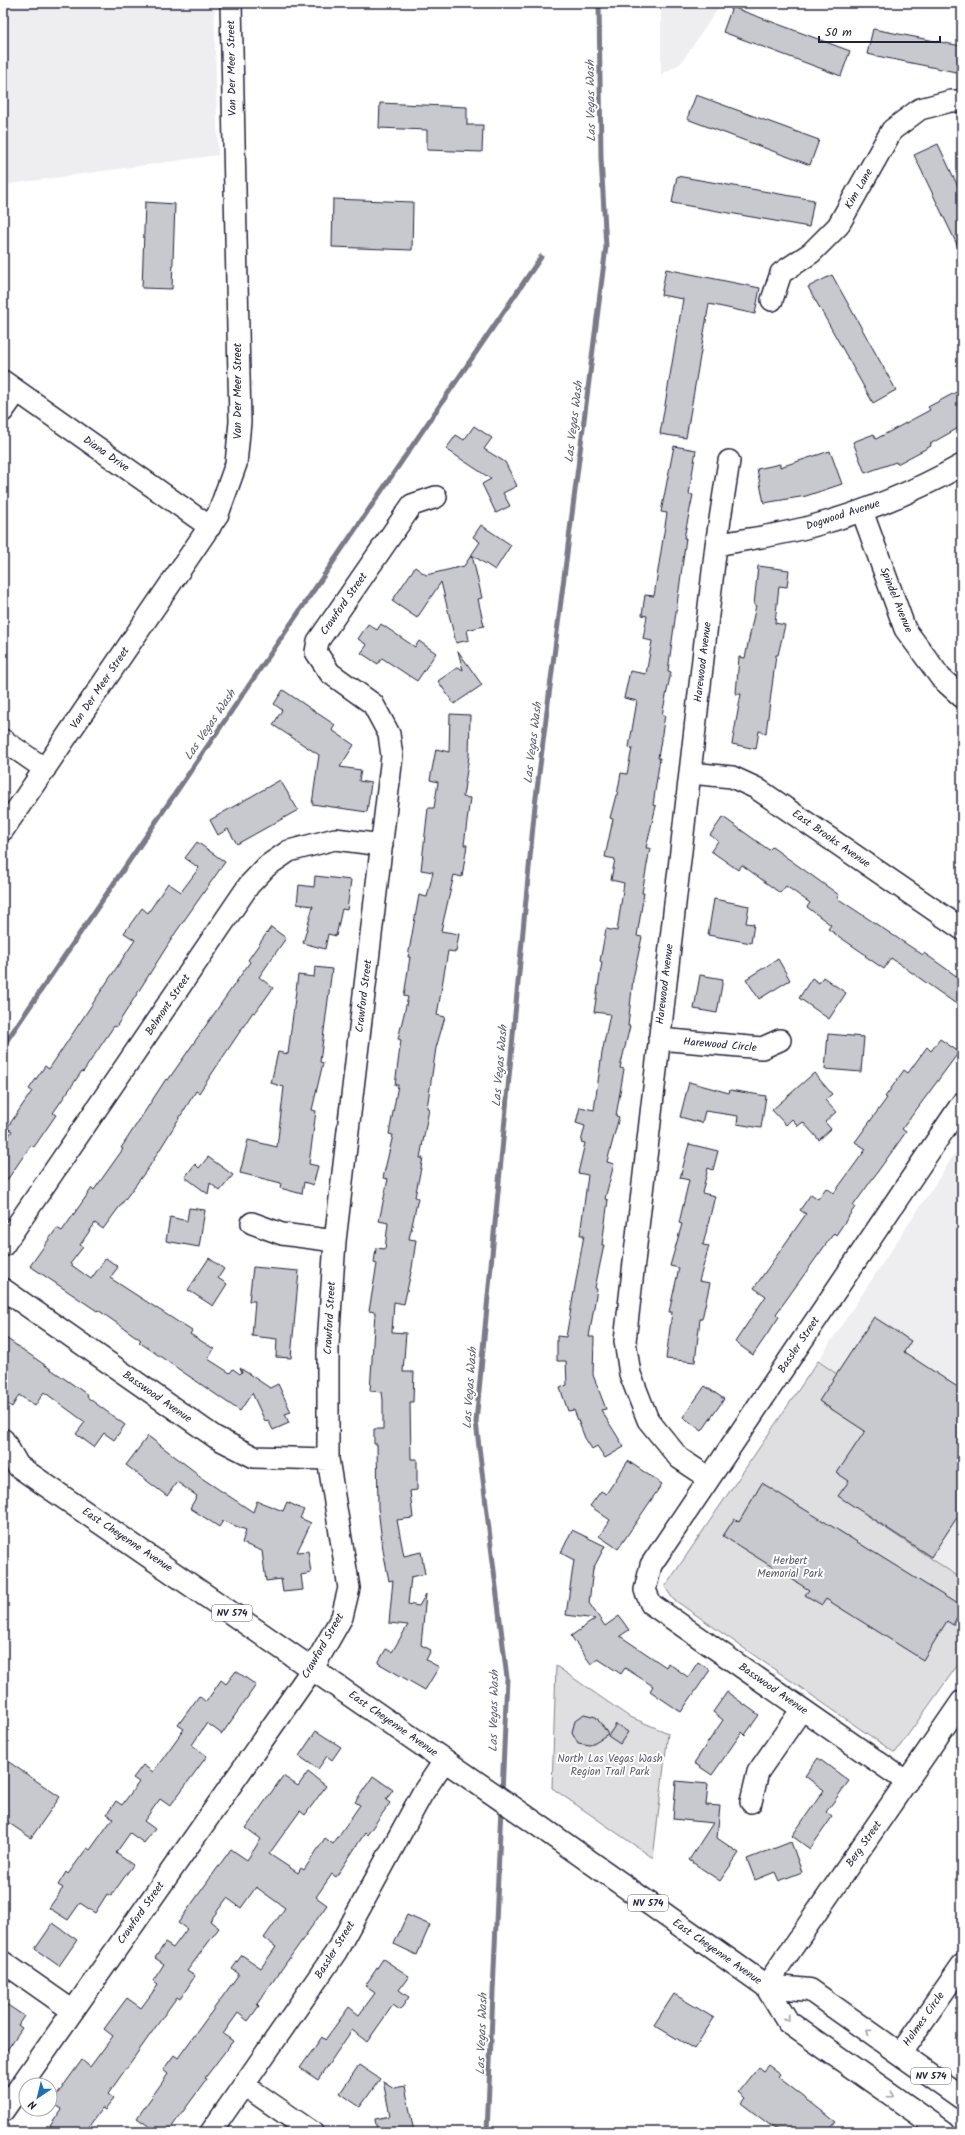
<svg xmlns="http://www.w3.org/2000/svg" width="965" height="2135" viewBox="0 0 965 2135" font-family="Kalam,sans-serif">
<rect width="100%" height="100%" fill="#fff"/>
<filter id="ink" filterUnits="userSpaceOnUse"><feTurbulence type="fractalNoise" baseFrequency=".025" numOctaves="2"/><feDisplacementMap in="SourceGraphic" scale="8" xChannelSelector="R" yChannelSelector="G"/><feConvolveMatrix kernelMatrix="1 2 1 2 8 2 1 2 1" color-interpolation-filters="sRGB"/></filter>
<g filter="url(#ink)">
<!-- built -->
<path fill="#eeeef1" d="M 3,3 L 214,3 L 218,155 L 3,185 Z
M 661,3 L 722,3 L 681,63 L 661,75 Z
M 962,1143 L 962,1579 L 867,1516 L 923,1433 L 818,1361 Z"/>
<!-- green -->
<path fill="#dfdfe2" stroke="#80808e" d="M 818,1361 L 923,1434 L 867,1516 L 962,1579 L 962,1613 L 959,1618 L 962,1620 L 962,1659 L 895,1753 L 673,1599 L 665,1587 Z
M 556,1666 L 628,1716 L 668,1733 L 653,1858 L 552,1788 Z"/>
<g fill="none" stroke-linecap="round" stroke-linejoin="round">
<!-- stream -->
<path stroke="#7a7a88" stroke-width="5" d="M 3,1046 L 541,257
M 502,1793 L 507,1678 L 476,1422 L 535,805 L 606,247 L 601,158 L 599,3
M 487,2132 L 501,1807"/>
</g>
<!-- building -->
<path fill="#c8c8cf" stroke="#22223b" d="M 732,7 L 850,51 L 841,76 L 723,32 Z
M 873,29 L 961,46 L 956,72 L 867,54 Z
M 696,95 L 819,140 L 810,165 L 687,119 Z
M 380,103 L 467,107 L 467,125 L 483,125 L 482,152 L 427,150 L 427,130 L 379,128 Z
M 938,144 L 962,195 L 962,255 L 914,155 Z
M 677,176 L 814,200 L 809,227 L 672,203 Z
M 333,199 L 413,202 L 412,250 L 332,247 Z
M 145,202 L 175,204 L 172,289 L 142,288 Z
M 666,269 L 760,288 L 755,314 L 709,304 L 686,438 L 660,434 L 683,299 L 661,295 Z
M 832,275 L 896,390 L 873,403 L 808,287 Z
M 962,389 L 962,426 L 930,444 L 931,446 L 897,464 L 896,462 L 865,473 L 853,442 L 874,434 L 876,439 L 930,410 L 928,407 Z
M 474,426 L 492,438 L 484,449 L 505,462 L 517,486 L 503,493 L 510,506 L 496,513 L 482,484 L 491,479 L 446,449 L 456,435 L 464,440 Z
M 674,446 L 696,450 L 689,494 L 693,495 L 684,538 L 686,538 L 668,671 L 671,672 L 662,715 L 665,715 L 658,758 L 660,758 L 653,805 L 656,806 L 646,848 L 650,848 L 642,893 L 644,893 L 637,936 L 642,937 L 633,979 L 628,1026 L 630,1026 L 620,1068 L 624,1069 L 616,1116 L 619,1117 L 607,1162 L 614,1164 L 605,1199 L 608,1200 L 602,1245 L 604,1245 L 595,1288 L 597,1289 L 589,1337 L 594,1337 L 593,1375 L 606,1409 L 601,1410 L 624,1447 L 605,1458 L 597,1446 L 592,1449 L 585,1438 L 574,1410 L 568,1411 L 560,1388 L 567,1385 L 566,1361 L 557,1361 L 557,1336 L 566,1337 L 584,1235 L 580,1235 L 588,1175 L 578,1173 L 585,1143 L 581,1142 L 585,1126 L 576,1123 L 580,1107 L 594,1110 L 602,1053 L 610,1014 L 594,1012 L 602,962 L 600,961 L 606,929 L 617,931 L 624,883 L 611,880 L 615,859 L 605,857 L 613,819 L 610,818 L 616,795 L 617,795 L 621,773 L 627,774 L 632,748 L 629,747 L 637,701 L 624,698 L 630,671 L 646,674 L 652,641 L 643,639 L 647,616 L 642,615 L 645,595 L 654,596 L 667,513 L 661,512 Z
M 830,451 L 842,484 L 806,496 L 764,503 L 757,469 L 780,464 L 780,467 Z
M 481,525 L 511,545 L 495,570 L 472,555 L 482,598 L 478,599 L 484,626 L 467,630 L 469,640 L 456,643 L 441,582 L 417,618 L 392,601 L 415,567 L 426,575 L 464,566 L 480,542 L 473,537 Z
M 758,566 L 789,570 L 787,587 L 779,586 L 775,623 L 785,625 L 778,655 L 776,655 L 766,733 L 759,731 L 756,749 L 732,744 L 741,694 L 736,694 L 739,657 L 745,658 L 756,605 L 754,605 Z
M 368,624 L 377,630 L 381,624 L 415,647 L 419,641 L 436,653 L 417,681 L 382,658 L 378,664 L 361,653 L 367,645 L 358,639 Z
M 458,651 L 482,685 L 454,704 L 438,681 L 458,667 L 463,670 Z
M 283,690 L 335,725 L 332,730 L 354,745 L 340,767 L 361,770 L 359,781 L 371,783 L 367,812 L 312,804 L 319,755 L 273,725 L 282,710 L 274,704 Z
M 450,714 L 470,715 L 469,756 L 463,797 L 470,798 L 464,845 L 467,845 L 462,877 L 454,875 L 441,931 L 459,934 L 456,952 L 448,951 L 437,1015 L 445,1017 L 436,1048 L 427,1108 L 429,1109 L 420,1158 L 423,1158 L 415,1197 L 418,1198 L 409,1239 L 416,1240 L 412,1268 L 404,1304 L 394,1302 L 392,1332 L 406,1333 L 403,1372 L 414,1372 L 413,1402 L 410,1402 L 411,1459 L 417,1459 L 417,1490 L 410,1491 L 413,1518 L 397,1520 L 404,1556 L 421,1552 L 425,1574 L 411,1577 L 408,1604 L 419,1606 L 426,1594 L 421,1645 L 431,1650 L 426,1660 L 439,1667 L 425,1690 L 378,1663 L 386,1649 L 392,1652 L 408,1625 L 389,1623 L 393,1580 L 389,1581 L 383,1550 L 378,1508 L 377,1444 L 374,1444 L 374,1429 L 383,1429 L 383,1400 L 382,1392 L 370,1391 L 375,1312 L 369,1311 L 377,1264 L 374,1263 L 376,1248 L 385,1249 L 388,1223 L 379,1221 L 388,1179 L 383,1178 L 393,1135 L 389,1134 L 398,1085 L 395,1085 L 401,1040 L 398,1039 L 408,997 L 404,996 L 410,957 L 408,957 L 419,895 L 427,897 L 433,872 L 421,870 L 428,808 L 434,808 L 438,782 L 430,780 L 436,749 L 449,752 Z
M 280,780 L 298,810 L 237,844 L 228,829 L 218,835 L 210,820 Z
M 723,817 L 769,850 L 772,847 L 839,895 L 837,898 L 923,955 L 924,953 L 962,980 L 962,1008 L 891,958 L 884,969 L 865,956 L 866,955 L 828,929 L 831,925 L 807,907 L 810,903 L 786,886 L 780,893 L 742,865 L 738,870 L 711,851 L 718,841 L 710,835 Z
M 197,842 L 225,862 L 176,932 L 116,1027 L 114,1026 L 83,1072 L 82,1071 L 53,1113 L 56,1115 L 34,1147 L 31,1145 L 3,1186 L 3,1144 L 12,1131 L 7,1128 L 32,1091 L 29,1089 L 45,1066 L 49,1069 L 135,940 L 124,933 L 142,908 L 148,913 L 168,883 L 181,892 L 199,868 L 185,858 Z
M 315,876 L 351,880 L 347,910 L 342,909 L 336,936 L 328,934 L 325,949 L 303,943 L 313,906 L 297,904 L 299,885 L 314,887 Z
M 714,899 L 749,906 L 746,923 L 754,924 L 751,943 L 708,935 Z
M 271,927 L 286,938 L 259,977 L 273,988 L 255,1013 L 253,1012 L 199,1093 L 196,1091 L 149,1167 L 103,1229 L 95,1223 L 80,1245 L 83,1247 L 70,1264 L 91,1279 L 106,1258 L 118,1267 L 110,1278 L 192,1331 L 190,1334 L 214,1349 L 208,1359 L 230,1373 L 233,1369 L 240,1374 L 242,1372 L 240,1368 L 270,1388 L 278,1384 L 291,1412 L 285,1414 L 289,1423 L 273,1430 L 268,1420 L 265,1421 L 252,1393 L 240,1411 L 139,1342 L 141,1340 L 98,1310 L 97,1311 L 30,1266 L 57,1228 L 62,1231 L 92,1188 L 94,1190 L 123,1149 L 121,1148 L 166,1079 L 168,1080 L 250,962 L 248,960 Z
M 778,959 L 790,980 L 759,999 L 746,979 Z
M 315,967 L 332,969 L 320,1062 L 323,1063 L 312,1110 L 316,1111 L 309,1164 L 318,1166 L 313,1185 L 304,1182 L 302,1194 L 280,1188 L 281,1183 L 240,1173 L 248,1140 L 277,1147 L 284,1087 L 271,1083 L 278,1052 L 288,1054 L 298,975 L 314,977 Z
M 700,975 L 723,979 L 717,1013 L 694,1009 Z
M 823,977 L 846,993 L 829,1019 L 799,998 L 812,978 L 819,983 Z
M 828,1034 L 864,1037 L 861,1072 L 825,1069 Z
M 940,1039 L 959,1052 L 902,1129 L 906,1132 L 853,1206 L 855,1207 L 836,1235 L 834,1233 L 776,1314 L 779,1317 L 753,1355 L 735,1342 L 766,1296 L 754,1288 L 806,1214 L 800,1210 L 811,1194 L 818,1199 L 826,1188 L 834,1193 L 866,1149 L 855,1142 L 887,1098 L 885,1097 L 904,1070 L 908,1073 L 927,1047 L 931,1051 Z
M 814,1073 L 832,1094 L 825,1100 L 836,1112 L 825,1122 L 831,1129 L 819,1140 L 803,1122 L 798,1126 L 792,1119 L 786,1125 L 772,1110 Z
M 689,1082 L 729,1093 L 730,1090 L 766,1096 L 761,1128 L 737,1124 L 738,1116 L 705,1111 L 702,1123 L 680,1117 Z
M 689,1144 L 718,1151 L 713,1170 L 708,1168 L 702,1193 L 715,1196 L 703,1245 L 709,1246 L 699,1281 L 710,1283 L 702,1319 L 700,1319 L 695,1362 L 666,1359 L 672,1312 L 669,1312 L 679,1268 L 670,1266 L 682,1224 L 679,1223 L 689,1180 L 680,1178 Z
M 208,1157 L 233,1175 L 220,1191 L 210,1183 L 208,1194 L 185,1177 L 195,1164 L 199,1168 Z
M 189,1208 L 205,1210 L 199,1247 L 166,1241 L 170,1217 L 187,1221 Z
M 209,1258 L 224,1269 L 218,1278 L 227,1284 L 213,1306 L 188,1290 Z
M 253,1267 L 299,1271 L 291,1358 L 276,1357 L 277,1339 L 252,1336 L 255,1301 L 249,1301 Z
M 874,1317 L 911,1341 L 904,1352 L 962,1390 L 962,1510 L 931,1557 L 838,1496 L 849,1481 L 837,1473 L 865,1431 L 819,1401 Z
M 3,1336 L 88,1395 L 87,1397 L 125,1425 L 114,1440 L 104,1433 L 94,1447 L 76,1434 L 85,1422 L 44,1392 L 35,1406 L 19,1395 L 12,1407 L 3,1401 Z
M 705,1386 L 724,1399 L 702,1431 L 683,1417 Z
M 148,1436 L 198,1474 L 197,1475 L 253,1512 L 257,1501 L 283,1511 L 287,1502 L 304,1510 L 300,1518 L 311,1523 L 297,1552 L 308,1551 L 311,1573 L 301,1575 L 303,1590 L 283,1592 L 281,1579 L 266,1581 L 262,1551 L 242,1543 L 246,1530 L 223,1521 L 219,1527 L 190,1508 L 197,1496 L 177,1482 L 167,1496 L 126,1465 Z
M 628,1461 L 662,1484 L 618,1549 L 599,1536 L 610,1520 L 590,1506 L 601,1491 L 606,1494 Z
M 762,1483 L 962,1607 L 953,1625 L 947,1621 L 923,1660 L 826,1599 L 822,1605 L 805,1595 L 809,1590 L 723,1536 L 734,1519 L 739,1522 Z
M 572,1530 L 605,1546 L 593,1569 L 589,1603 L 605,1626 L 619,1616 L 629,1630 L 620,1636 L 666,1667 L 668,1663 L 688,1677 L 698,1662 L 710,1670 L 681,1712 L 650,1691 L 653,1686 L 625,1668 L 621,1674 L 598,1659 L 591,1664 L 571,1636 L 595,1619 L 566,1615 L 574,1560 L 561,1553 Z
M 236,1671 L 256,1685 L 222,1734 L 207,1723 L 192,1745 L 207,1756 L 170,1806 L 160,1799 L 144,1821 L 155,1829 L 144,1843 L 130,1833 L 116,1853 L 133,1865 L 111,1896 L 107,1894 L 95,1913 L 80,1903 L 68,1920 L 49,1908 L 63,1888 L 58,1885 L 66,1872 L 68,1874 L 87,1848 L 90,1850 L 113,1818 L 107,1814 L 116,1801 L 122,1805 L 139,1782 L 133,1778 L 143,1765 L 153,1772 L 184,1729 L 178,1725 L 199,1696 L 206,1702 L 221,1680 L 226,1684 Z
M 727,1692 L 759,1715 L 745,1735 L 742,1732 L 712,1775 L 694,1763 L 723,1720 L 713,1712 Z
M 584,1714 L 596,1717 L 608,1734 L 590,1745 L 578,1743 L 572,1732 L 575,1721 Z
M 616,1724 L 628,1732 L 620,1744 L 608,1736 Z
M 316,1731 L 341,1747 L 332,1760 L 327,1756 L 318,1769 L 299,1756 Z
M 3,1758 L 60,1797 L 31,1838 L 3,1819 Z
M 818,1758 L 849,1781 L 826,1812 L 832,1817 L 810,1849 L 792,1836 L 824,1790 L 805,1776 Z
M 308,1772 L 326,1786 L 305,1815 L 300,1811 L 269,1854 L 298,1873 L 301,1868 L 304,1870 L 325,1838 L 333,1844 L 360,1805 L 355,1802 L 373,1776 L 393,1790 L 386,1800 L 390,1803 L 367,1835 L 365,1833 L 336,1877 L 332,1874 L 316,1897 L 327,1905 L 257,2004 L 259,2006 L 248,2021 L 238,2013 L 223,2034 L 233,2041 L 205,2078 L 207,2079 L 168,2132 L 157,2132 L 137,2118 L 168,2074 L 163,2070 L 174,2055 L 178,2058 L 239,1974 L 232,1969 L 242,1955 L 261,1968 L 276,1947 L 264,1938 L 285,1908 L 256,1887 L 241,1908 L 227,1898 L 210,1921 L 219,1928 L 187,1971 L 195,1976 L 180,1999 L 177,1997 L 108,2094 L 114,2099 L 105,2110 L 102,2108 L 85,2132 L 58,2132 L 50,2126 L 62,2109 L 52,2103 L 66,2082 L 82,2060 L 90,2067 L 113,2036 L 104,2029 L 127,1998 L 141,2008 L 158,1985 L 153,1981 L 164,1964 L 155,1958 L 165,1943 L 173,1948 L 187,1929 L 178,1923 L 231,1849 L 247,1860 L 261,1839 L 246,1828 L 283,1776 L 298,1786 Z
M 676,1781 L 708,1784 L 706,1805 L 720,1806 L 717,1838 L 739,1853 L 720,1881 L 689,1860 L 713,1823 L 673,1819 Z
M 791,1842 L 802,1872 L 779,1881 L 775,1872 L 755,1880 L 747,1859 Z
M 407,1915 L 430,1925 L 417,1955 L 394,1944 Z
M 53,1923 L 77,1940 L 59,1966 L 35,1949 Z
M 383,1959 L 409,1976 L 399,1990 L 409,1997 L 400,2010 L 393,2005 L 367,2042 L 352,2030 L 318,2080 L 300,2068 L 322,2037 L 325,2040 L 349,2007 L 359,2015 L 375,1993 L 365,1986 Z
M 674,1994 L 714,2018 L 694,2049 L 654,2025 Z
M 3,2002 L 24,2016 L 18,2025 L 22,2028 L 3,2056 Z
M 359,2065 L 380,2079 L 360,2107 L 340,2093 Z
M 768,2065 L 780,2074 L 778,2077 L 836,2122 L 828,2132 L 779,2132 L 741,2103 L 745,2098 L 738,2092 L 758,2067 L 763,2071 Z
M 383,2081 L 394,2088 L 405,2086 L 414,2132 L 377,2132 L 375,2119 L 390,2116 Z"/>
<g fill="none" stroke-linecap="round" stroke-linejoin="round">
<!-- minor casing -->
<g stroke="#22223b" stroke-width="24">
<path id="minor" d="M 772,300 L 781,273 L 811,253 L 838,226 L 892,130 L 920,109 L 951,101 L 962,101
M 3,381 L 210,527
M 3,411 L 17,391
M 862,511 L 905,629 L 941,678 L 962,697
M 716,545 C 747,539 779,535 809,527 C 863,513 914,492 962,465
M 3,740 L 45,769
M 690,773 L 732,777 L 756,788 L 962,929
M 3,830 L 218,514 L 236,464 L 240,422 L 231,3
M 659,1039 L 762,1048 L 780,1040
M 252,1223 L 282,1234 L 335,1241
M 3,1246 L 249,885 L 267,866 L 289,851 L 335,839 L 382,845
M 3,1289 L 215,1437 L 254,1457 L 328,1459
M 709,1478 L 679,1458 L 648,1420 L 630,1374 L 625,1341 L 716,545 L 729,461
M 907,1782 L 651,1604 L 645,1590 L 651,1565 L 962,1103
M 751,1802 L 758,1772 L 802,1709
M 3,1962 L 73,2011
M 766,1986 L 962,1701
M 900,2054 L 962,1965
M 244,2085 L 312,2132
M 3,2111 L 313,1668 L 342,1617 L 349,1588 L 328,1459 L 328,1345 L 335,1241 L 392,756 L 389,734 L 373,704 L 330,673 L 316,652 L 318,641 L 412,505 L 436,497
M 211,2132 L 336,1952 L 422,1794 L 445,1760"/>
</g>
<!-- major casing -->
<g stroke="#22223b" stroke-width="25">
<path id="major" d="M 3,1440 L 18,1466 L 531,1820 L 766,1986 L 788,2022 L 944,2132
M 766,1986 L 810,1990 L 962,2098"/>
</g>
<!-- minor -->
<use href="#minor" stroke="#fff" stroke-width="21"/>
<!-- major -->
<use href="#major" stroke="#fff" stroke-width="22"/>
</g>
<!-- one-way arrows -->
<defs><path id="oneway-chevron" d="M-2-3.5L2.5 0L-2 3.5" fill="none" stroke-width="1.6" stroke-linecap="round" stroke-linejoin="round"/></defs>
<g stroke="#9c9ca7">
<use href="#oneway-chevron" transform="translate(787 2018) rotate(55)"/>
<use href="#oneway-chevron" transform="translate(868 2032) rotate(-145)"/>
<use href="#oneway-chevron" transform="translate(891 2095) rotate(35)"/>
</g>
</g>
<g text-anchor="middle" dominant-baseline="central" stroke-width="4" stroke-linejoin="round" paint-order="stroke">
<!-- shield labels -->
<g fill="#fff" stroke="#646476" stroke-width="1">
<rect x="212" y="1605" width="40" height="16" rx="3"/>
<rect x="628" y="1895" width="40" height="16" rx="3"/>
<rect x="911" y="2068" width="40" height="16" rx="3"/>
</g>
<g font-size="10" font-weight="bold" fill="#22223b">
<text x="232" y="1613">NV 574</text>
<text x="648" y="1903">NV 574</text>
<text x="931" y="2076">NV 574</text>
</g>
<!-- street labels -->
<g font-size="11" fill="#22223b" stroke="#fff">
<text transform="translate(232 68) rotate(-91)">Van Der Meer Street</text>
<text transform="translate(859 189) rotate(-60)">Kim Lane</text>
<text transform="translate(238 391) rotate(-90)">Van Der Meer Street</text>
<text transform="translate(106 454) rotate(35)">Diana Drive</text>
<text transform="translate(843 515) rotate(-18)">Dogwood Avenue</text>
<text transform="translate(896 600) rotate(68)">Spindel Avenue</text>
<text transform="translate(344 604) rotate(-55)">Crawford Street</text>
<text transform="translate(703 662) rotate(-83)">Harewood Avenue</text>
<text transform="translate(100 688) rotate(-56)">Van Der Meer Street</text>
<text transform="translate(831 839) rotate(35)">East Brooks Avenue</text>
<text transform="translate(665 984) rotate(-83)">Harewood Avenue</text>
<text transform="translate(364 996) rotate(-83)">Crawford Street</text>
<text transform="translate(168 1005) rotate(-56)">Belmont Street</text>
<text transform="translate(720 1045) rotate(5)">Harewood Circle</text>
<text transform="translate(330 1318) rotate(-87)">Crawford Street</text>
<text transform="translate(799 1345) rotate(-56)">Bassler Street</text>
<text transform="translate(157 1397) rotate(35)">Basswood Avenue</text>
<text transform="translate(127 1540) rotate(34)">East Cheyenne Avenue</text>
<text transform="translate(323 1646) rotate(-60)">Crawford Street</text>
<text transform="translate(773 1689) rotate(35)">Basswood Avenue</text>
<text transform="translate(393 1724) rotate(35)">East Cheyenne Avenue</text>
<text transform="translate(864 1844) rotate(-55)">Berg Street</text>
<text transform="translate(141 1913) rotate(-55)">Crawford Street</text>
<text transform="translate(335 1950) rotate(-58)">Bassler Street</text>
<text transform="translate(717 1952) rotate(35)">East Cheyenne Avenue</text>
<text transform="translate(924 2019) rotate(-55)">Holmes Circle</text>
</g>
<!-- park labels -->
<g font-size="11" fill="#5b5b6d" stroke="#fff">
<text x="790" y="1561">Herbert<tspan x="790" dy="13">Memorial Park</tspan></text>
<text x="610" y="1759">North Las Vegas Wash<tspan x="610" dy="13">Region Trail Park</tspan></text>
</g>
<!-- water labels -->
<g font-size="12" font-style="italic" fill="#5c5c6f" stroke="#fff">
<text transform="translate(591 101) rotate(-91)">Las Vegas Wash</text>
<text transform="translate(574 422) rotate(-83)">Las Vegas Wash</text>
<text transform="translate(210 725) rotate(-56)">Las Vegas Wash</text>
<text transform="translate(533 743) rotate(-83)">Las Vegas Wash</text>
<text transform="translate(500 1066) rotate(-85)">Las Vegas Wash</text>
<text transform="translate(470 1388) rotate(-86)">Las Vegas Wash</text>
<text transform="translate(494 1711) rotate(-89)">Las Vegas Wash</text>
<text transform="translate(482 2034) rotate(-88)">Las Vegas Wash</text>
</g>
</g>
<!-- margin -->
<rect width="965" height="2135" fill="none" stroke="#fff" stroke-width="16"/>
<rect x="8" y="8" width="949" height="2119" fill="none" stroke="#22223b" stroke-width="1.5" filter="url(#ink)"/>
<!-- north arrow -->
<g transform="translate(38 2097) rotate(215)"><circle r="19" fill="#ffffff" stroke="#a7a7b1"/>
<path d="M0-3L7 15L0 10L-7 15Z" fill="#1f6fb2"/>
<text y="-6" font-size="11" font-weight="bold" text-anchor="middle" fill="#22223b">N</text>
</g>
<!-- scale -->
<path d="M819 36v6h121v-6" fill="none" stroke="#22223b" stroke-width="2"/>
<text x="825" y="36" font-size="12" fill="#22223b" stroke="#ffffff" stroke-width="3" paint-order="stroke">50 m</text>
</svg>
